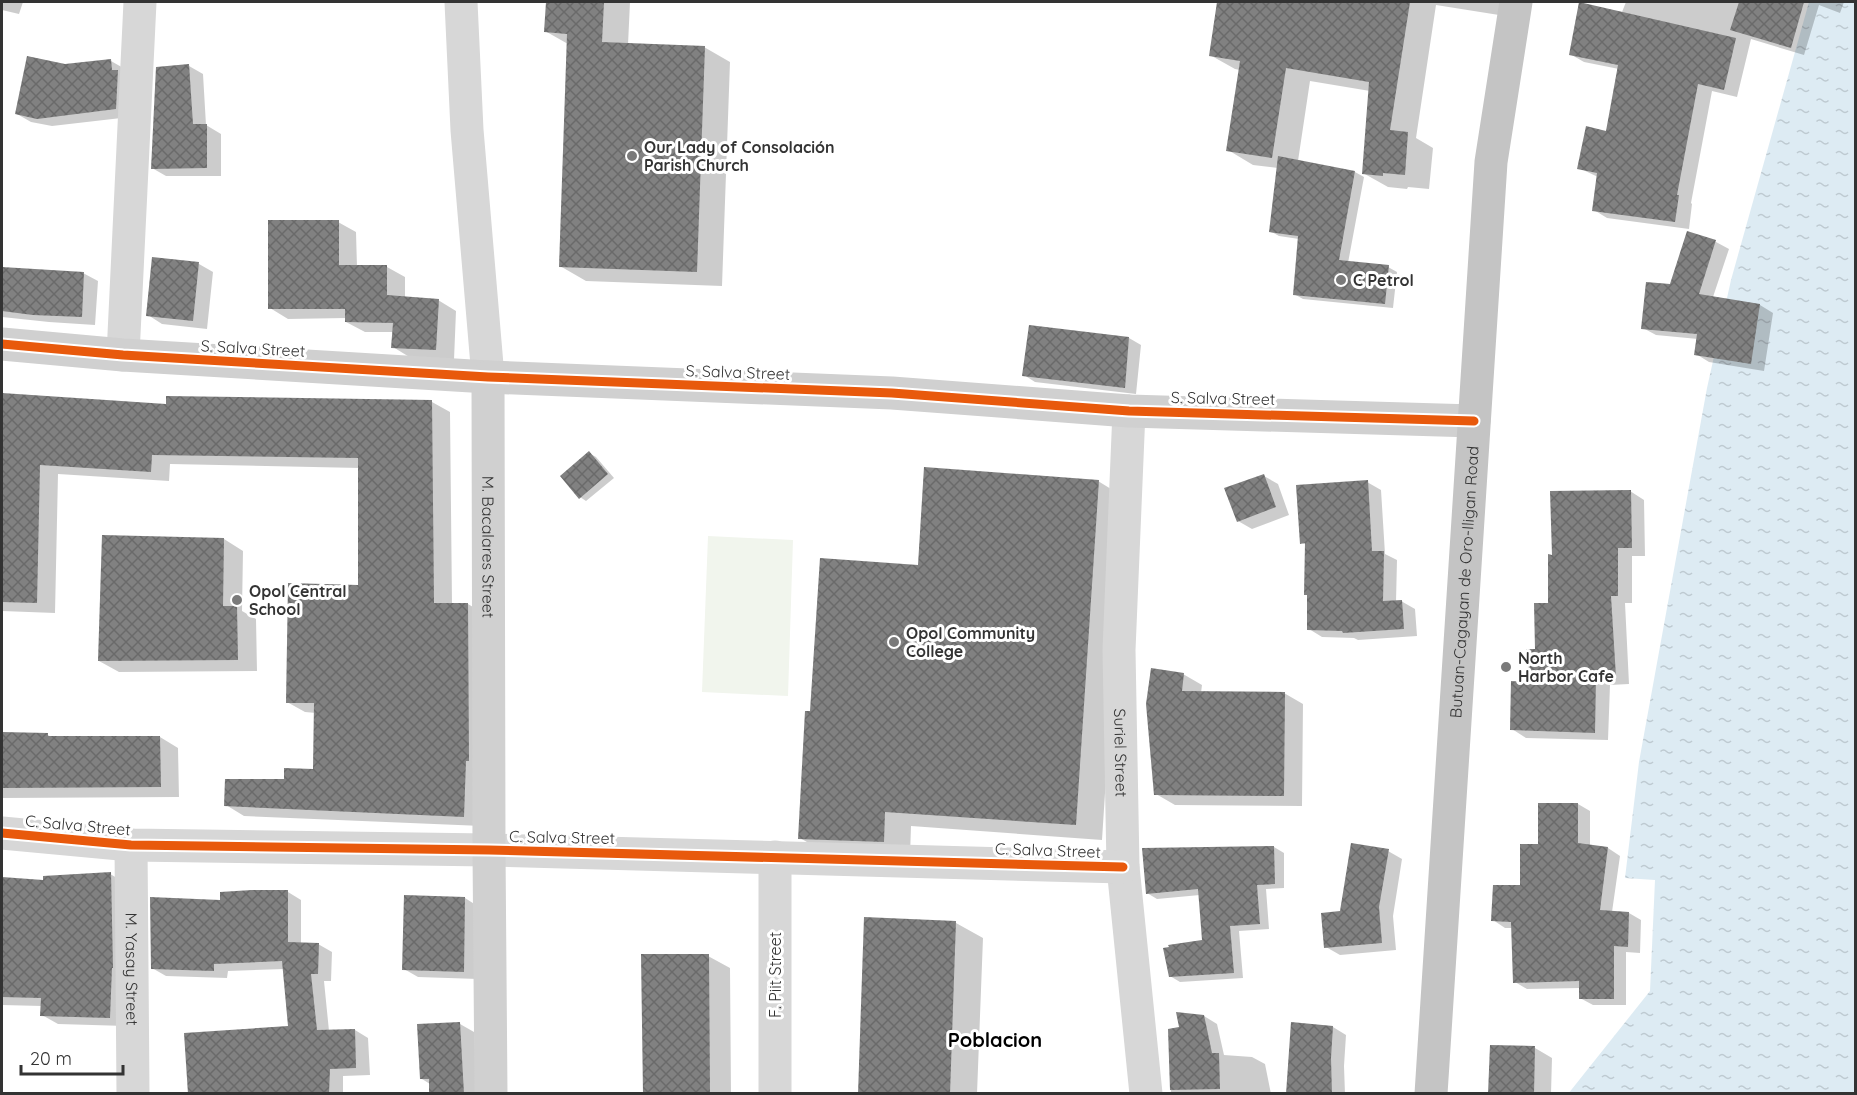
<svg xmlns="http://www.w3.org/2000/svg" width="1857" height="1095" viewBox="0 0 1857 1095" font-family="Quicksand,sans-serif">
<defs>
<pattern id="water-ripples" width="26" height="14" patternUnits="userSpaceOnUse" patternTransform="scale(1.5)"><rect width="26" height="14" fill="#ddebf3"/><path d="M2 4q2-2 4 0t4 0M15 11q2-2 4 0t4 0" fill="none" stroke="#becad1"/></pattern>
<pattern id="building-cross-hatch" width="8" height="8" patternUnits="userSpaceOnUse" patternTransform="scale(1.5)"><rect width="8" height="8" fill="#818181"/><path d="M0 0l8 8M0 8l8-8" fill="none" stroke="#6a6a6a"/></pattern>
</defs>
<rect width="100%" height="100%" fill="#fff"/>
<!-- park -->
<path fill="#f1f5ed" d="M 708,536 L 793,540 L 788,696 L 702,692 Z"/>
<!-- water -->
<path fill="url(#water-ripples)" d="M 1809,2 L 1855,2 L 1855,1093 L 1568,1094 L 1650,991 L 1655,880 L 1625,878 L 1639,762 L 1707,388 L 1731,280 Z"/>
<!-- shadow -->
<path fill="#0003" d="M 2,2 L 23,2 L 19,14 L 2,10 Z
M 547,2 L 630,2 L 628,45 L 704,47 L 730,62 L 722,286 L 586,281 L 560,266 L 568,44 L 545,31 Z
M 1218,2 L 1501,2 L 1499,15 L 1436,5 L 1416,138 L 1433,148 L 1429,189 L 1408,187 L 1407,189 L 1388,187 L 1363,173 L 1370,91 L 1310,81 L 1298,161 L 1355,172 L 1364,177 L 1348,263 L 1388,267 L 1397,272 L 1393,308 L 1303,299 L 1294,294 L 1299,239 L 1279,236 L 1270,231 L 1278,168 L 1253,165 L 1228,150 L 1240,70 L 1235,69 L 1210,55 Z
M 1626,2 L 1844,2 L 1840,13 L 1819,5 L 1804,55 L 1751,39 L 1737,97 L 1712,91 L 1691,203 L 1692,204 L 1689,229 L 1607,218 L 1594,210 L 1598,177 L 1579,168 L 1607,132 L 1619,69 L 1584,62 L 1570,54 L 1622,12 Z
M 111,61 L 125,69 L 130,117 L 52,126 L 31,122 L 17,114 L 65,66 Z
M 189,66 L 203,74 L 206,125 L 221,134 L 221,176 L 166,176 L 152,168 Z
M 338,222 L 356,232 L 357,267 L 387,267 L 405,277 L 405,298 L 438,300 L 456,311 L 454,360 L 411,358 L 393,347 L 394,332 L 365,332 L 346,322 L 346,318 L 288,319 L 270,308 Z
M 1688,233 L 1716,242 L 1729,249 L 1713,297 L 1760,305 L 1773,313 L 1764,371 L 1709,362 L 1696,354 L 1698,339 L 1656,335 L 1643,328 L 1671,286 Z
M 154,259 L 199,264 L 213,272 L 207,329 L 162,324 L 148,315 Z
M 2,268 L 83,273 L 98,281 L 95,325 L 49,322 L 2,317 Z
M 1129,338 L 1141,345 L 1136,394 L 1035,382 L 1024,375 Z
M 2,394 L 168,406 L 168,397 L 432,402 L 450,412 L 452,604 L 468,604 L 486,615 L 482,826 L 244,816 L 226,805 L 315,771 L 316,713 L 305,712 L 287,702 L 360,587 L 360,468 L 170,464 L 169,481 L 58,474 L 55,613 L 2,611 Z
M 589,453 L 596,457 L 614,478 L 586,501 L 580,497 Z
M 1264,476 L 1278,484 L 1289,515 L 1252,529 L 1238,521 Z
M 1098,481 L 1124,497 L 1102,840 L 911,826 L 910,856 L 826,853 L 800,838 L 812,713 L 919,566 Z
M 1367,482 L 1381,490 L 1385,554 L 1397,560 L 1396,602 L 1401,601 L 1415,609 L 1417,636 L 1358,640 L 1354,638 L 1322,637 L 1309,629 L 1307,545 L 1302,543 Z
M 1630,491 L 1644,500 L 1645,556 L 1632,556 L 1632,603 L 1625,603 L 1629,684 L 1610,685 L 1608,740 L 1526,738 L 1512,729 L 1529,684 L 1550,605 L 1553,556 Z
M 224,539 L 243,551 L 242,611 L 256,619 L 257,671 L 119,672 L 99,661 Z
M 1183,674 L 1202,685 L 1201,693 L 1284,693 L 1303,704 L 1302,806 L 1175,805 L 1156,794 Z
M 2,734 L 48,735 L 53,738 L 160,737 L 178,748 L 179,797 L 2,798 Z
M 1540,804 L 1578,804 L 1590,811 L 1590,846 L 1608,848 L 1620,856 L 1612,912 L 1629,913 L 1641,920 L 1640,953 L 1626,952 L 1626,1005 L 1593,1005 L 1580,998 L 1580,988 L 1527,989 L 1515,982 L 1513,928 L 1505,928 L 1493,920 L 1522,887 L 1540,846 Z
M 1274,847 L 1284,853 L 1284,888 L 1266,889 L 1269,929 L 1239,931 L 1243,978 L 1180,982 L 1170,976 L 1204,941 L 1200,895 L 1157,899 L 1147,893 L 1144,850 Z
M 1388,851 L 1402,859 L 1393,916 L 1396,950 L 1340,955 L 1326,947 L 1341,912 Z
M 110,874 L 126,883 L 126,1026 L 58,1024 L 42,1015 L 42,1006 L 2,1005 L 2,879 L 44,881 Z
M 288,892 L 301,900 L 301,944 L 318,944 L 332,952 L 331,981 L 324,981 L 329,1031 L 355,1030 L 368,1038 L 370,1075 L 343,1076 L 343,1094 L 189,1094 L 289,1028 L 284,969 L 228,971 L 227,978 L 166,976 L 152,968 L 221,901 Z
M 465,898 L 479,907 L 478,979 L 418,977 L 404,969 Z
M 866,919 L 956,923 L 983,938 L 977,1094 L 859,1094 Z
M 708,956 L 730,968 L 731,1094 L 644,1094 Z
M 1204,1016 L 1217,1024 L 1224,1055 L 1252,1057 L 1265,1064 L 1271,1094 L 1171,1094 L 1169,1031 L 1181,1029 Z
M 460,1024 L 474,1032 L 478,1094 L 430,1094 L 430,1084 L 422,1079 Z
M 1293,1024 L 1333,1027 L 1346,1035 L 1344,1066 L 1345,1094 L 1287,1094 Z
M 1535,1048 L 1552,1058 L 1551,1094 L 1490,1094 Z"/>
<!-- building -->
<path fill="url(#building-cross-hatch)" d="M 546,2 L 604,2 L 602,42 L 705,46 L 697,272 L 559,267 L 567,34 L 544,32 Z
M 1217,2 L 1410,2 L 1390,130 L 1408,132 L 1405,175 L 1383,173 L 1383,176 L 1362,174 L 1369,82 L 1286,68 L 1272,158 L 1226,151 L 1240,61 L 1209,56 Z
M 1579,2 L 1736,38 L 1724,90 L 1698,84 L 1677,195 L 1679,195 L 1675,222 L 1592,211 L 1597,173 L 1577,169 L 1586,126 L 1606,131 L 1618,65 L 1569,55 Z
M 1739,2 L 1804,2 L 1791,48 L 1730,30 Z
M 27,56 L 65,64 L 111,59 L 112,70 L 118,70 L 116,109 L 37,119 L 15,114 Z
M 189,64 L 193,124 L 207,124 L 207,168 L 151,169 L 156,67 Z
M 1278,156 L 1355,171 L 1339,260 L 1389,265 L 1385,304 L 1293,295 L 1298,236 L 1269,232 Z
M 268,220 L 339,220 L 339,265 L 387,265 L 387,295 L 439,299 L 436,350 L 391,348 L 393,323 L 345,322 L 345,309 L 268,309 Z
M 1687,231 L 1716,240 L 1699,294 L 1760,304 L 1751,364 L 1694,355 L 1697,334 L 1641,329 L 1646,282 L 1670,284 Z
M 152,257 L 199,262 L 193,321 L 146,316 Z
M 2,267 L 84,272 L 82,317 L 33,315 L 2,311 Z
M 1029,325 L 1129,337 L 1125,388 L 1022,376 Z
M 2,393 L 166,404 L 166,396 L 432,400 L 434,603 L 468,603 L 469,761 L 466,761 L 464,817 L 224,806 L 225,779 L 284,779 L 284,768 L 313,769 L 314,703 L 286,703 L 288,583 L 358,585 L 358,458 L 152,455 L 151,472 L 40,465 L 37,603 L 2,602 Z
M 589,451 L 608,474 L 579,499 L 560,476 Z
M 924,467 L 1099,480 L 1076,825 L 885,812 L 884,842 L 798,839 L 805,711 L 810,711 L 820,558 L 918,565 Z
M 1264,474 L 1276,507 L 1237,522 L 1224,488 Z
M 1368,480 L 1372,551 L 1384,551 L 1383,601 L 1402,600 L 1404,629 L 1343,633 L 1342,631 L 1307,630 L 1307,595 L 1304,595 L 1305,543 L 1300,544 L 1296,485 Z
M 1631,490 L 1632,548 L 1618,548 L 1618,596 L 1611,596 L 1616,677 L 1596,678 L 1595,733 L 1510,730 L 1511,681 L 1528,682 L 1526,649 L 1535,649 L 1534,603 L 1548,603 L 1548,554 L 1552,555 L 1550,491 Z
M 102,535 L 224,538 L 223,606 L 237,606 L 238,660 L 98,661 Z
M 1151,668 L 1184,673 L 1182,691 L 1285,692 L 1284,796 L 1154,795 L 1146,704 Z
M 2,732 L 48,733 L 48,736 L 160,736 L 161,787 L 2,788 Z
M 1538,803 L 1578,803 L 1578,843 L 1608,847 L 1600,910 L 1629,912 L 1628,947 L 1614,946 L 1614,999 L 1579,999 L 1579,981 L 1513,983 L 1511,922 L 1491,921 L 1493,885 L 1520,885 L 1520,844 L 1538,844 Z
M 1351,843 L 1389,849 L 1379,907 L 1382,943 L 1324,948 L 1321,913 L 1340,911 Z
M 1274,846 L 1275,884 L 1257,885 L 1260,924 L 1230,926 L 1234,973 L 1169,977 L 1163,948 L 1169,947 L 1168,945 L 1202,940 L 1198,889 L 1146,894 L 1142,848 Z
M 111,872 L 113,968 L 112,968 L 110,1018 L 40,1016 L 41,998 L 2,997 L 2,877 L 43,880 L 43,876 Z
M 252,890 L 288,890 L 288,942 L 319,943 L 318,974 L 311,974 L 317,1030 L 355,1029 L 356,1068 L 330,1069 L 329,1094 L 188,1094 L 184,1033 L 288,1026 L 282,961 L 214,964 L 214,971 L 151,969 L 150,897 L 220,900 L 220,892 Z
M 404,895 L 465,897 L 464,972 L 402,970 Z
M 864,917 L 956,921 L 950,1094 L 858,1094 Z
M 641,954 L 709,954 L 710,1094 L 643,1094 Z
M 1176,1012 L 1204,1015 L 1212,1053 L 1219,1053 L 1220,1089 L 1170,1090 L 1168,1029 L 1179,1027 Z
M 460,1022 L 464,1094 L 429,1094 L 429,1079 L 420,1079 L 417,1024 Z
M 1291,1022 L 1333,1026 L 1331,1058 L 1332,1094 L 1286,1094 Z
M 1490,1045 L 1535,1046 L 1534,1094 L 1488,1094 Z"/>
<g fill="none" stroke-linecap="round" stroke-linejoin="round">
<!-- street -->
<g stroke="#d7d7d7" stroke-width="33">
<path d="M 461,2 L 467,130 L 488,377"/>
<path d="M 123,355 L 140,2"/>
<path id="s1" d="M 1129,411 L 1119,650 L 1123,867 L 1146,1094"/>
<path d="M 2,833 L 131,845 L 489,850 L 1123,867"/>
<path id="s2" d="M 131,845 L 133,1094"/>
<path d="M 775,857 L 775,1094"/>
</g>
<!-- secondary -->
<g stroke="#d0d0d0" stroke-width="33">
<path d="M 2,344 L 123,355 L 488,377 L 892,393 L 1129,411 L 1474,421"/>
<path id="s3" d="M 488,377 L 489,850 L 491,1094"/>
</g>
<!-- highway -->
<path stroke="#c4c4c4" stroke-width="33" id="s4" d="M 1431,1094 L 1491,162 L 1516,2"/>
<!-- cycleway casing -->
<g stroke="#fff" stroke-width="13">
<path id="cycleway" d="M 2,344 L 123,355 L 488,377 L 892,393 L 1129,411 L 1474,421
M 2,833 L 131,845 L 489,850 L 1123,867"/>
</g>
<!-- cycleway -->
<use href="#cycleway" stroke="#e8590c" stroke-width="9"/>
</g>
<!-- markers -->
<g fill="#7a7a7a" stroke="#fff" stroke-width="2">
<circle cx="632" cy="156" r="6"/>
<circle cx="1341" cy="280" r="6"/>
<circle cx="237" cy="600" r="6"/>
<circle cx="894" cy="642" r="6"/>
<circle cx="1506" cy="667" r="6"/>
</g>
<g text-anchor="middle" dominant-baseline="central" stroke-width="6" stroke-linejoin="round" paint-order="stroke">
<!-- poi labels -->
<g font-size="16" font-weight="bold" fill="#333" stroke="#fff" text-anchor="start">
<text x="644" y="147">Our Lady of Consolación<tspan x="644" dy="18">Parish Church</tspan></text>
<text x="1353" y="280">C Petrol</text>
<text x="249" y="591">Opol Central<tspan x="249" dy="18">School</tspan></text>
<text x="906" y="633">Opol Community<tspan x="906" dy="18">College</tspan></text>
<text x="1518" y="658">North<tspan x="1518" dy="18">Harbor Cafe</tspan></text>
</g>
<!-- street labels -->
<g font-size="16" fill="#333" stroke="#fff">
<text transform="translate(253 348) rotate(3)">S. Salva Street</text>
<text transform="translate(738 372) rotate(2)">S. Salva Street</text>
<text transform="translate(1223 398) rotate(1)">S. Salva Street</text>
<text stroke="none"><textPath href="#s3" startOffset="170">M. Bacalares Street</textPath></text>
<text stroke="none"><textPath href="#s4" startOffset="513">Butuan-Cagayan de Oro-Iligan Road</textPath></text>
<text stroke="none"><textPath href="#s1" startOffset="342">Suriel Street</textPath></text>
<text transform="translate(78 825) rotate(5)">C. Salva Street</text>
<text transform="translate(562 837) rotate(1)">C. Salva Street</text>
<text transform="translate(1048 850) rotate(2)">C. Salva Street</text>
<text stroke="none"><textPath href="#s2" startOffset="124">M. Yasay Street</textPath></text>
<text transform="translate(775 975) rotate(-90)">F. Piit Street</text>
</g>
<!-- quarter labels -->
<g font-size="20" font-weight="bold" fill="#000" stroke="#fff">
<text x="995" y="1039">Poblacion</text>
</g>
</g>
<!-- border -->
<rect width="1857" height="1095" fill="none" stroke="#333333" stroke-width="6"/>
<!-- scale -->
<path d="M21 1065v9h102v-9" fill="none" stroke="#333333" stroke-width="3"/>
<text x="30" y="1065" font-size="18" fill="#333333" stroke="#ffffff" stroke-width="4.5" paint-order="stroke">20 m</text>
</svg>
